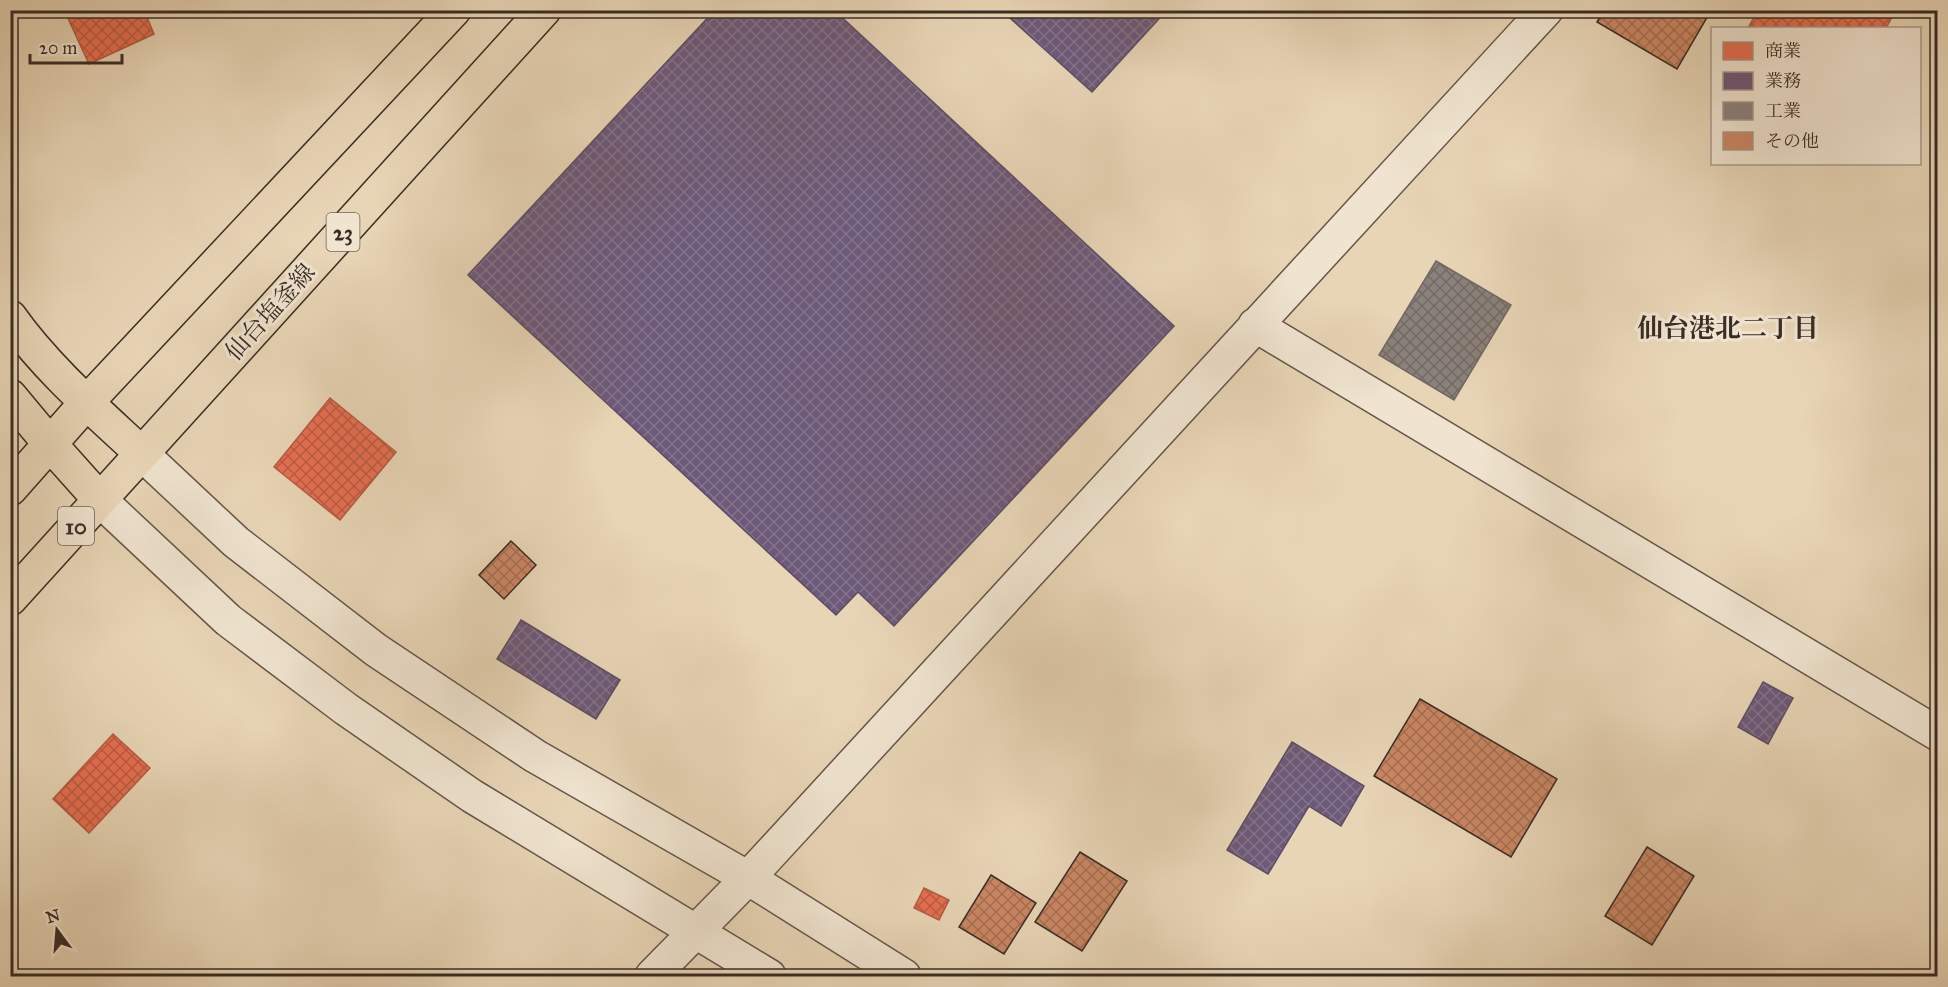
<svg xmlns="http://www.w3.org/2000/svg" width="1948" height="987" viewBox="0 0 1948 987" font-family="'IM FELL Great Primer','Noto Serif JP',serif">
<defs>
<pattern id="shops-cross-hatch" width="8" height="8" patternUnits="userSpaceOnUse" patternTransform="scale(1.5)"><rect width="8" height="8" fill="#e76f51"/><path d="M0 0l8 8M0 8l8-8" fill="none" stroke="#bc5b43"/></pattern>
<pattern id="offices-cross-hatch" width="8" height="8" patternUnits="userSpaceOnUse" patternTransform="scale(1.5)"><rect width="8" height="8" fill="#6d597a"/><path d="M0 0l8 8M0 8l8-8" fill="none" stroke="#83738b"/></pattern>
<pattern id="industry-cross-hatch" width="8" height="8" patternUnits="userSpaceOnUse" patternTransform="scale(1.5)"><rect width="8" height="8" fill="#8a817c"/><path d="M0 0l8 8M0 8l8-8" fill="none" stroke="#726a65"/></pattern>
<pattern id="building-cross-hatch" width="8" height="8" patternUnits="userSpaceOnUse" patternTransform="scale(1.5)"><rect width="8" height="8" fill="#cb8664"/><path d="M0 0l8 8M0 8l8-8" fill="none" stroke="#a66e52"/></pattern>
</defs>
<rect width="100%" height="100%" fill="#e8d5b6"/>
<filter id="stains"><feTurbulence type="fractalNoise" baseFrequency=".00333" numOctaves="4"/><feColorMatrix values="0 0 0 0 .2 0 0 0 0 .09 0 0 0 0 .02 0 0 0 .5 -.17"/></filter>
<radialGradient id="worn" r=".72"><stop offset=".6" stop-color="#630" stop-opacity="0"/><stop offset="1" stop-color="#630" stop-opacity=".3"/></radialGradient>
<!-- shops -->
<path fill="url(#shops-cross-hatch)" stroke="#b35b44" stroke-width="1.5" d="M 73,10 L 144,10 L 154,34 L 89,64 L 66,14 Z
M 1758,10 L 1896,10 L 1886,28 L 1748,28 Z
M 330,398 L 396,452 L 340,520 L 274,467 Z
M 113,734 L 150,768 L 89,833 L 53,799 Z
M 924,888 L 949,900 L 939,920 L 914,908 Z"/>
<!-- offices -->
<path fill="url(#offices-cross-hatch)" stroke="#5d4c61" stroke-width="1.5" d="M 715,10 L 834,10 L 1174,326 L 894,626 L 858,592 L 836,615 L 468,275 Z
M 1001,10 L 1167,10 L 1092,92 Z
M 521,620 L 620,680 L 596,719 L 497,659 Z
M 1763,682 L 1793,698 L 1768,744 L 1738,727 Z
M 1292,742 L 1364,786 L 1341,826 L 1309,806 L 1268,874 L 1227,850 Z"/>
<!-- industry -->
<path fill="url(#industry-cross-hatch)" stroke="#726862" stroke-width="1.5" d="M 1436,261 L 1511,305 L 1454,400 L 1379,355 Z"/>
<!-- building -->
<path fill="url(#building-cross-hatch)" stroke="#392c26" stroke-width="1.5" d="M 1604,10 L 1703,10 L 1709,14 L 1677,69 L 1597,22 Z
M 511,541 L 536,565 L 504,599 L 479,575 Z
M 1420,699 L 1557,779 L 1511,857 L 1374,776 Z
M 1647,847 L 1694,876 L 1652,945 L 1605,916 Z
M 1080,852 L 1127,881 L 1082,951 L 1035,922 Z
M 991,875 L 1036,903 L 1004,954 L 959,927 Z"/>
<g fill="none" stroke-linecap="round" stroke-linejoin="round">
<!-- minor casing -->
<g stroke="#65564a" stroke-width="36">
<path id="minor" d="M 1255,325 L 1938,734
M 141,453 L 236,542 L 376,650 L 535,756 L 748,878 L 904,976
M 100,500 L 228,620 L 346,709 L 472,796 L 769,976
M 652,976 L 748,878 L 1546,10"/>
</g>
<!-- major casing -->
<g stroke="#392c26" stroke-width="36">
<path id="major" d="M 10,317 C 46,368 96,411 141,453
M 10,396 L 50,444 L 100,500
M 10,489 L 87,402 L 454,10
M 10,599 L 544,10"/>
</g>
<!-- minor -->
<use href="#minor" stroke="#f0e4d0" stroke-width="33"/>
<!-- major -->
<use href="#major" stroke="#e8d5b6" stroke-width="33"/>
</g>
<g text-anchor="middle" dominant-baseline="central" stroke-width="6" stroke-linejoin="round" paint-order="stroke">
<!-- shield labels -->
<g fill="#f0e4d0" stroke="#706359" stroke-width="1.5">
<rect x="326.5" y="213" width="33" height="38" rx="4.5"/>
<rect x="58" y="507" width="36" height="38" rx="4.5"/>
</g>
<g font-size="22" font-weight="bold" fill="#392c26">
<text x="343" y="232">23</text>
<text x="76" y="526">10</text>
</g>
<!-- street labels -->
<g font-size="24" fill="#392c26" stroke="#f0e4d0">
<text transform="translate(270 312) rotate(-48)">仙台塩釜線</text>
</g>
<!-- neighbourhood labels -->
<g font-size="26" font-weight="bold" fill="#392c26" stroke="#f0e4d0">
<text x="1728" y="328">仙台港北二丁目</text>
</g>
</g>
<!-- margin -->
<rect width="1948" height="987" fill="none" stroke="#e8d5b6" stroke-width="36"/>
<rect x="12" y="12" width="1924" height="963" fill="none" stroke="#392c26" stroke-width="3"/>
<rect x="18" y="18" width="1912" height="951" fill="none" stroke="#392c26" stroke-width="1.5"/>
<!-- legend -->
<rect x="1711" y="27" width="210" height="138" fill="#f0e4d0" stroke="#a79a8c" stroke-width="1.5"/>
<rect x="1723" y="42" width="30" height="18" fill="#e76f51" stroke="#a79a8c" stroke-width="1.5"/>
<text x="1765" y="57" font-size="18" fill="#392c26">商業</text>
<rect x="1723" y="72" width="30" height="18" fill="#6d597a" stroke="#a79a8c" stroke-width="1.5"/>
<text x="1765" y="87" font-size="18" fill="#392c26">業務</text>
<rect x="1723" y="102" width="30" height="18" fill="#8a817c" stroke="#a79a8c" stroke-width="1.5"/>
<text x="1765" y="117" font-size="18" fill="#392c26">工業</text>
<rect x="1723" y="132" width="30" height="18" fill="#cb8664" stroke="#a79a8c" stroke-width="1.5"/>
<text x="1765" y="147" font-size="18" fill="#392c26">その他</text>
<!-- north arrow -->
<g transform="translate(57 930) rotate(344)" stroke="#f0e4d0" stroke-width="4.5" paint-order="stroke">
<path d="M0-4.5L10 22L0 15L-10 22Z" fill="#392c26"/>
<text y="-9" font-size="16" font-weight="bold" text-anchor="middle" fill="#392c26">N</text>
</g>
<!-- scale -->
<path d="M30 54v9h92v-9" fill="none" stroke="#392c26" stroke-width="3"/>
<text x="39" y="54" font-size="18" fill="#392c26" stroke="#f0e4d0" stroke-width="4.5" paint-order="stroke">20 m</text>
<rect width="100%" height="100%" filter="url(#stains)"/>
<rect width="100%" height="100%" fill="url(#worn)"/>
</svg>
